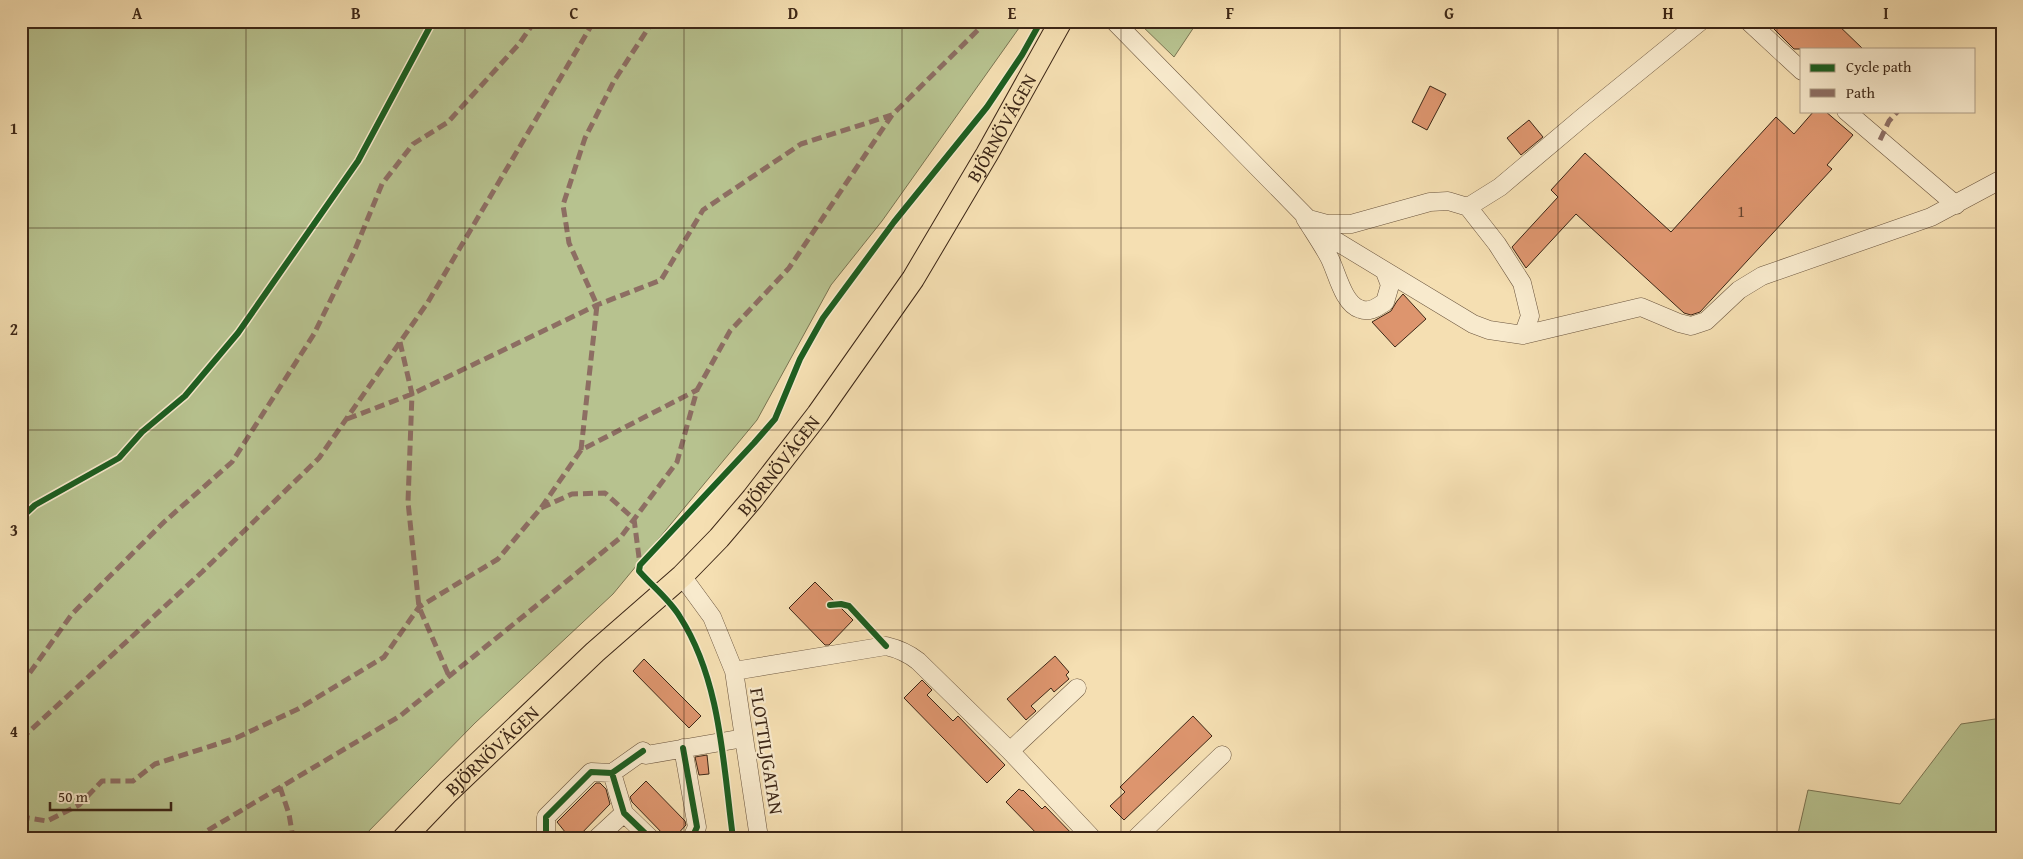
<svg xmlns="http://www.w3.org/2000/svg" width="2023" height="859" viewBox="0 0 2023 859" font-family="'Gentium Book Plus',serif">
<rect width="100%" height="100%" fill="#f5dfb2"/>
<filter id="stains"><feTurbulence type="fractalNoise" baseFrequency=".004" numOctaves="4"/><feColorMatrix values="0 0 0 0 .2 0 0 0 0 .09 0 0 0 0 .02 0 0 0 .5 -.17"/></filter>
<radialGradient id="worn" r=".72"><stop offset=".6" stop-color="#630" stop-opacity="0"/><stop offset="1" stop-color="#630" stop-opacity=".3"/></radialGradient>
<!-- green -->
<path fill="#b7c28f" stroke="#7a7452" d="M 21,21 L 1024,21 L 882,221 L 831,285 L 757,420 L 613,594 L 475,723 L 362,838 L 21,838 Z
M 1137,21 L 1198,21 L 1174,57 Z
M 2002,718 L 2002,838 L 1797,838 L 1808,790 L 1900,804 L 1961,724 Z"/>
<!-- building -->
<path fill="#dd956e" stroke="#3c2616" d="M 1766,21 L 1834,21 L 1863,49 L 1794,49 Z
M 1430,86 L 1446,94 L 1427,130 L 1412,122 Z
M 1814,111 L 1825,111 L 1853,135 L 1827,165 L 1832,169 L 1700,312 L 1691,315 L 1684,313 L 1576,214 L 1526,268 L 1512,247 L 1558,197 L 1551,190 L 1585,153 L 1671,232 L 1776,117 L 1794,134 Z
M 1529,120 L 1543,137 L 1521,155 L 1507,138 Z
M 1403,294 L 1426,319 L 1395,347 L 1372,322 L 1391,311 L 1397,301 Z
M 815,582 L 853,620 L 829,645 L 825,645 L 789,608 Z
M 1055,656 L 1069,672 L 1066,675 L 1069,679 L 1054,692 L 1051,688 L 1031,706 L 1036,711 L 1026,720 L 1007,699 Z
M 644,659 L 701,716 L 689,728 L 633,671 Z
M 922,680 L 932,690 L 927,695 L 953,721 L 958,716 L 1005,765 L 987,783 L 904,698 Z
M 1193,716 L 1212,736 L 1124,820 L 1110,806 L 1125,792 L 1120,787 Z
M 707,755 L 709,774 L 699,775 L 695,757 Z
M 646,781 L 685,821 L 686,825 L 674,838 L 667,838 L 632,802 L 630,797 Z
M 596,783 L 600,783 L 606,789 L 610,804 L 577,838 L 570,838 L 557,822 Z
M 1019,789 L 1022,791 L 1023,790 L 1042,809 L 1045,806 L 1076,838 L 1041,838 L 1006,802 Z"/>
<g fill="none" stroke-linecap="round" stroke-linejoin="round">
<!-- minor casing -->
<g stroke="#6a543d" stroke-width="19">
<path id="minor" d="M 1114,21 L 1321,232 L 1473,324 L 1489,330 L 1523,335 L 1641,307 L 1679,323 L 1691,326 L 1706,321 L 1739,290 L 1762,276 L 1931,217 L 2002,179
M 1748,21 L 1802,71
M 1846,111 L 1956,205
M 1468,207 L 1500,187 L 1583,117 L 1701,21
M 1385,272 L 1390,285 L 1385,302 C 1377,307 1370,313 1360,309 C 1343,304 1337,272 1329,257 C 1322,244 1313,231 1305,218 L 1327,224 L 1351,224 L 1430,202 L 1448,201 L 1468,207 L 1497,244 L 1522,283 L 1530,316 L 1523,335
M 682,576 L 712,617 L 734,671 L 759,838
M 734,671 L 886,646 C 899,649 908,653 918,661 L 1010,751 L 1092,838
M 683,748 L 697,827 L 692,838
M 1010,751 L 1077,688
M 646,755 L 744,738
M 612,773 L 624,813 L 650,838
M 546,838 L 546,817 L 591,772 L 612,773 L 643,751
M 597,838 L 624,813
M 1136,838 L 1222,755"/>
</g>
<!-- major casing -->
<g stroke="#3c2616" stroke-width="24">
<g id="major">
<path id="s1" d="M 404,838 L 448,792 L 595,652 L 682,576 L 719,538 L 753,498 L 818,414 L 913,279 L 987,154 L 1061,21"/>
</g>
</g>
<!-- minor -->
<use href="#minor" stroke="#f8eacd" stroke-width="18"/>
<!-- major -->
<use href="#major" stroke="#f5dfb2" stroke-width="22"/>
<!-- quiet -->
<path stroke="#8d6e63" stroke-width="5" stroke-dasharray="10 5" stroke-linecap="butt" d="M 1880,140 L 1889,121 L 1898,111
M 400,342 L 412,394 L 408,502 L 419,607 L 449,676
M 347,419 L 412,394 L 597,305 L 661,280 L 703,210 L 801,144 L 892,115
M 581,450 L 597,305 L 569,243 L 563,205 L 585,138 L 614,81 L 653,21
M 541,508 L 572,494 L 605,493 L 634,519 L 640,565
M 21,685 L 72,614 L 164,522 L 232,462 L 314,334 L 354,252 L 382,184 L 413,144 L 448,122 L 519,44 L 535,21
M 21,739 L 202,572 L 319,458 L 428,302 L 594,21
M 280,787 L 289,814 L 293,838
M 21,819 L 22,817 L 47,821 L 79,805 L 102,781 L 133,781 L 155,764 L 236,738 L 298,709 L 384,657 L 419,607 L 498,559 L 541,508 L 581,450 L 697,390
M 195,838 L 400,716 L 620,538 L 677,462 L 697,390 L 730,331 L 789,268 L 892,115 L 987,21"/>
<!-- cycleway casing -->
<g stroke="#f8eacd" stroke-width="9">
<path id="cycleway" d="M 21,518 L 35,505 L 119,458 L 142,432 L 185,396 L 238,333 L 358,161 L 433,21
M 830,605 L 841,604 L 849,606 L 886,646
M 683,748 L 697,827 L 692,838
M 612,773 L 624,813 L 650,838
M 546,838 L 546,817 L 591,772 L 612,773 L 643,751
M 733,838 C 723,764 721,681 680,617 C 670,600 652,586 639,571 L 640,565 L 754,443 L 775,419 L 800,359 L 823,318 L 894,222 L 987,107 L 1022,55 L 1041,21"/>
</g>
<!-- cycleway -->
<use href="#cycleway" stroke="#1b5e20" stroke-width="6"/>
</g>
<!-- grid -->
<path fill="none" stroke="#3c2616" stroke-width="1" stroke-opacity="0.55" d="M 246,21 L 246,838M 465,21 L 465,838M 684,21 L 684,838M 902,21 L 902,838M 1121,21 L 1121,838M 1340,21 L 1340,838M 1558,21 L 1558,838M 1777,21 L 1777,838M 21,228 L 2002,228M 21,430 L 2002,430M 21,630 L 2002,630"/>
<g text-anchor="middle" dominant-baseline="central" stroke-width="4.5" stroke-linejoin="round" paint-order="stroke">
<!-- number labels -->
<g font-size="16" fill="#64422c">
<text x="1741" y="211">1</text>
</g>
<!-- street labels -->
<g font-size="19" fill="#3c2616" stroke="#f8eacd">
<text stroke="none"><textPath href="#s1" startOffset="934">BJÖRNÖVÄGEN</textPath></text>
<text stroke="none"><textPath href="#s1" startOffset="529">BJÖRNÖVÄGEN</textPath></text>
<text stroke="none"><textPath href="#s1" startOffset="124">BJÖRNÖVÄGEN</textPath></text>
<text transform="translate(767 751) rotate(81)">FLOTTILJGATAN</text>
</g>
</g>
<!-- margin -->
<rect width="2023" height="859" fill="none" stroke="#f5dfb2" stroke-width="55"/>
<!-- legend -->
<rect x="1800" y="48" width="175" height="65" fill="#f8eacd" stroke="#ad9c84"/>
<rect x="1810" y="64" width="25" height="8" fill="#1b5e20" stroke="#ad9c84"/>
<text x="1846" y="72" font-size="15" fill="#3c2616">Cycle path</text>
<rect x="1810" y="89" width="25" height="8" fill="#8d6e63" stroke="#ad9c84"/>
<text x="1846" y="98" font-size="15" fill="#3c2616">Path</text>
<!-- scale -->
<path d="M50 802v8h121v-8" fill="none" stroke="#3c2616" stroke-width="2.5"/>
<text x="58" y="802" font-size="15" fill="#3c2616" stroke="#f8eacd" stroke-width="4" paint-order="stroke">50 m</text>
<rect x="28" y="28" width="1968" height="804" fill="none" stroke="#3c2616" stroke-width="2"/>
<g font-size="16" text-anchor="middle" font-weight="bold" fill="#3c2616">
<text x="137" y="19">A</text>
<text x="356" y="19">B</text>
<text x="574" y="19">C</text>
<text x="793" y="19">D</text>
<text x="1012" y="19">E</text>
<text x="1230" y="19">F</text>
<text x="1449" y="19">G</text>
<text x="1668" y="19">H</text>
<text x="1886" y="19">I</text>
<text x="14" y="134">1</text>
<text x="14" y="335">2</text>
<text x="14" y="536">3</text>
<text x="14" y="737">4</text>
</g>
<rect width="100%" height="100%" filter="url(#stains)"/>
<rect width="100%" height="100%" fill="url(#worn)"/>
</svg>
